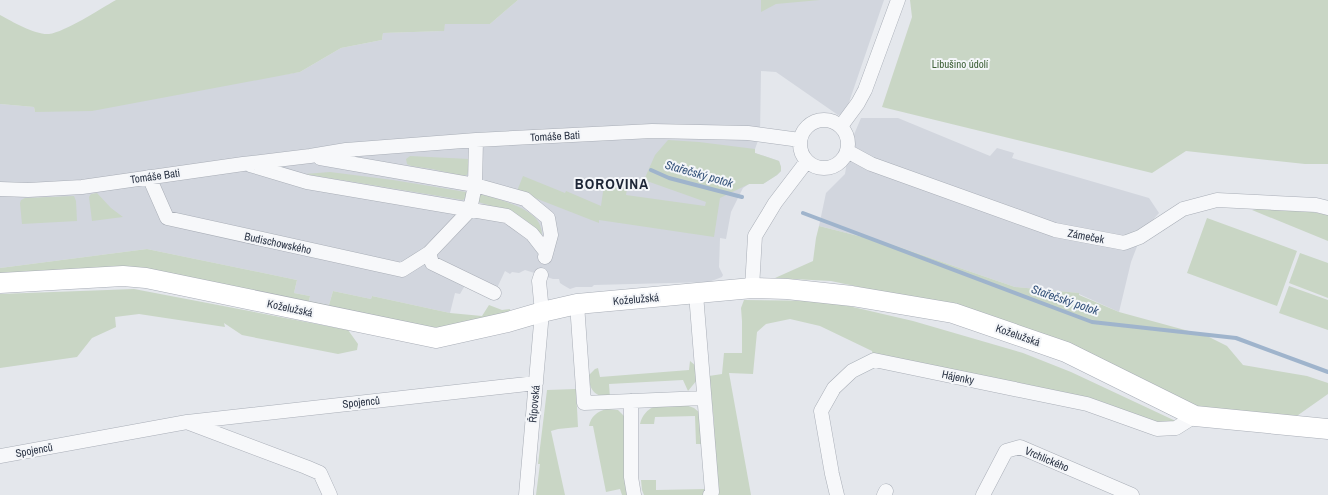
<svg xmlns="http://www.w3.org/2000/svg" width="1328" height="495" viewBox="0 0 1328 495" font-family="'Archivo Narrow',sans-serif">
<rect width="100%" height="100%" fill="#e4e7ec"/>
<!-- built -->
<path fill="#d2d6de" d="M 518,0 L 884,0 L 845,114 L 838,115 L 776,72 L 761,71 L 760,135 L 755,149 L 755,153 L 779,161 L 781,167 L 781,171 L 777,175 L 763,184 L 749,184 L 743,188 L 731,212 L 726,239 L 720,238 L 719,267 L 723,275 L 722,277 L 709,282 L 594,285 L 592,287 L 576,287 L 570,289 L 563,285 L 560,283 L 559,279 L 553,279 L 525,270 L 519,273 L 512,272 L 510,274 L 505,271 L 497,288 L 471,275 L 460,294 L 455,293 L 450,313 L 372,296 L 371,299 L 333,291 L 329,305 L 309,301 L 310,296 L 294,293 L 297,280 L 147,249 L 0,268 L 0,104 L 34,107 L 35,112 L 300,72 L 341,48 L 382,40 L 383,33 L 443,31 L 445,24 L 490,24 Z
M 861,118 L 898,118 L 990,156 L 997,148 L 1014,153 L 1012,158 L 1149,198 L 1159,213 L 1143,231 L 1131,262 L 1119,312 L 1079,294 L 1079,293 L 1015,287 L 890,244 L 819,226 L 826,193 L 845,174 L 850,144 Z"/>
<!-- green -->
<path fill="#c9d6c5" d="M 116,0 L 518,0 L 490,24 L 445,24 L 444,31 L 383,33 L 382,40 L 341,48 L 300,72 L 92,111 L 35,112 L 34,107 L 0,104 L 0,15 C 13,22 35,35 49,34 C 65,32 100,9 116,0 Z
M 761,0 L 820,0 L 776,4 L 761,12 Z
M 910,0 L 1328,0 L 1328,164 L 1305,164 L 1186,151 L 1152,173 L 882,107 L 912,17 Z
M 668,140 L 699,142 L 755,149 L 755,153 L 779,161 L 781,167 L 781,171 L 777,175 L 763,184 L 749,184 L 720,198 L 714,237 L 599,220 L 599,223 L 517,191 L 523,176 L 565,193 L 566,191 L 601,206 L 604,185 L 627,189 L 626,195 L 705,206 L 706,202 L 644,180 L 655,155 Z
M 410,156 L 469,159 L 468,172 L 467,175 L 463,176 L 432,169 L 411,166 L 407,164 L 406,159 Z
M 330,172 L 393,180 L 466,192 L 467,194 L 465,198 L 463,200 L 305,174 Z
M 97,193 L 111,208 L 123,217 L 92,221 L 89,197 L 91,194 Z
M 479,194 C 495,198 531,207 539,223 C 542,229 542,236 543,241 C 540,236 536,231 532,226 C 518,211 497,208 478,202 Z
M 74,196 L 76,201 L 77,221 L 22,224 L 20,203 L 21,200 L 25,198 Z
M 1263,208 L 1302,210 L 1328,215 L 1328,241 L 1252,210 Z
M 1207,218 L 1297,251 L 1277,306 L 1187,273 Z
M 819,226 L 890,244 L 1015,287 L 1079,293 L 1079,295 L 1119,312 L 1207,336 L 1227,346 L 1243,365 L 1307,376 L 1328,383 L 1328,394 L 1284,425 L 1195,416 L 1173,398 L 897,295 L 831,281 L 775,278 L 813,261 L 816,238 Z
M 147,249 L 297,280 L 294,293 L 310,296 L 309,301 L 329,305 L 333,291 L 371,299 L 372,296 L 450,313 L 482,316 L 489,305 L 502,310 L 510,309 L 508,322 L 436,338 L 135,279 L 0,284 L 0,268 Z
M 1300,253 L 1328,263 L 1328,298 L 1289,283 Z
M 1289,286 L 1328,300 L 1328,330 L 1279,313 Z
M 134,289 L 348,330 L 358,344 L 357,350 L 338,354 L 242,335 L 224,323 L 225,327 L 139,314 L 115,317 L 116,327 L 92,338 L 77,357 L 0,368 L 0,294 Z
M 744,300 L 827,301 L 913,321 L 1023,353 L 1071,372 L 1182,424 L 1176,428 L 1087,404 L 874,360 L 872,351 L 820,326 L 790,319 L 766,324 L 757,332 L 753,374 L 729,373 L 751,495 L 715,495 L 714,421 L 709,376 L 722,374 L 724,353 L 742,353 L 742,321 L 741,308 Z
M 690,361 L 696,366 L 697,380 L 688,391 L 683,380 L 609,384 L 610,398 C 595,396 589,391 589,375 L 595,369 L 598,368 L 600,377 L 689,370 Z
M 576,389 L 578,427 L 558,429 L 551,431 L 565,495 L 536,495 L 540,464 L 538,464 L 547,390 Z
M 683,404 L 694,408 L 700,413 L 702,444 L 696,444 L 695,416 L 655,417 L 654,424 L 640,424 C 642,415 647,410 655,406 Z
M 606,409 L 618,410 L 626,418 L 631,495 L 622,495 L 620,489 L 606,492 L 593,426 L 589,426 C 591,416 597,412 606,409 Z
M 641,480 L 656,480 L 656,490 L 706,489 L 704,495 L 644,495 L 642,490 Z"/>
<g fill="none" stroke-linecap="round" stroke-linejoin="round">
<!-- stream -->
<path stroke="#9fb4cc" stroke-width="4" d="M 651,170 L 669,178 L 742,197
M 803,213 L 1092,322 L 1236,338 L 1328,372"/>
<!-- minor casing -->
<g stroke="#a9aeb7" stroke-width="15">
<path id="minor" d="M800 144a24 24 0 1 1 48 0a24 24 0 1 1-48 0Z
M 841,126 L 858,103 L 865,90 L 898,0
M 476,140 L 475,185 L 470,210 L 429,253 L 432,263 L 494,293
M 847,151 L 871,164 L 1055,230 L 1124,243 L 1140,237 L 1183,209 L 1217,200 L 1316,205 L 1328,208
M 320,158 L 475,185 L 525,199 L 548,218 L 551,235 L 545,257
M 250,165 L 307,182 L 507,216 L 532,234 L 546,252
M 149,177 L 167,218 L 402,270 L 429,253
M 0,189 L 28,190 L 82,187 L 243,164 L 310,156 L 346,150 L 476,140 L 652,131 L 748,133 L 800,140
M 752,288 L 755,236 L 775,203 L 807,161
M 696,294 L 712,492 L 710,495
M 577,304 L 584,403 L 704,398
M 631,401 L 631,477 L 634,495
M 189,423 L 306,467 L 320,473 L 330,495
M 0,456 L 187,422 L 536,383
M 526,495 L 542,312 L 539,281 L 541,275
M 837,495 L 832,474 L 821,411 L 834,388 L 852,371 L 874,360 L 1087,404 L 1157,429 L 1176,428 L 1195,416
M 884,495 L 886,491
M 983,495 L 1006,451 L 1020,447 L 1132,495"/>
</g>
<!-- secondary casing -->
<g stroke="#a9aeb7" stroke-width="21">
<path id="secondary" d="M 0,283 L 123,276 L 146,278 L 436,338 L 508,322 L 542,312 L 577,304 L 752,288 L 787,289 L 852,296 L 953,313 L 1066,352 L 1195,416 L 1328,429"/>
</g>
<!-- minor -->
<use href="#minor" stroke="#f7f8fa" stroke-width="14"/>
<!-- secondary -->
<use href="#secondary" stroke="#fff" stroke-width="20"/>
</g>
<g text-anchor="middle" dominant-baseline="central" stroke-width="4" stroke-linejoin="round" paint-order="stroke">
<!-- park labels -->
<g font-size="11" fill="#3f6138" stroke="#f4f6f9">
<text x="960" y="64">Libušino údolí</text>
</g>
<!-- street labels -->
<g font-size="11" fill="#2b3445" stroke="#f4f6f9">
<text transform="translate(555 136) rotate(-3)">Tomáše Bati</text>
<text transform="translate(155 176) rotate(-8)">Tomáše Bati</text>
<text transform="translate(1086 236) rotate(11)">Zámeček</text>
<text transform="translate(278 243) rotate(12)">Budischowského</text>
<text transform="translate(636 299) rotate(-5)">Koželužská</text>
<text transform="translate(290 308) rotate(12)">Koželužská</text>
<text transform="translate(1018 335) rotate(19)">Koželužská</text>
<text transform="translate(958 377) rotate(12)">Hájenky</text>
<text transform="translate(361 402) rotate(-6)">Spojenců</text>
<text transform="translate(534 404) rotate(-85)">Řípovská</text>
<text transform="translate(34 450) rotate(-10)">Spojenců</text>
<text transform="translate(1047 459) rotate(23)">Vrchlického</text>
</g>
<!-- water labels -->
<g font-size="12" font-style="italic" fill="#34527a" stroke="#f4f6f9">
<text transform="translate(699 174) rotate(16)">Stařečský potok</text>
<text transform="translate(1065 300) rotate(19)">Stařečský potok</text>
</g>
<!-- district labels -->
<g font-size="15" font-weight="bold" letter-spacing="1" fill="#1d2536" stroke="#f4f6f9">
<text x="612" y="183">BOROVINA</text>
</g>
</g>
</svg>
